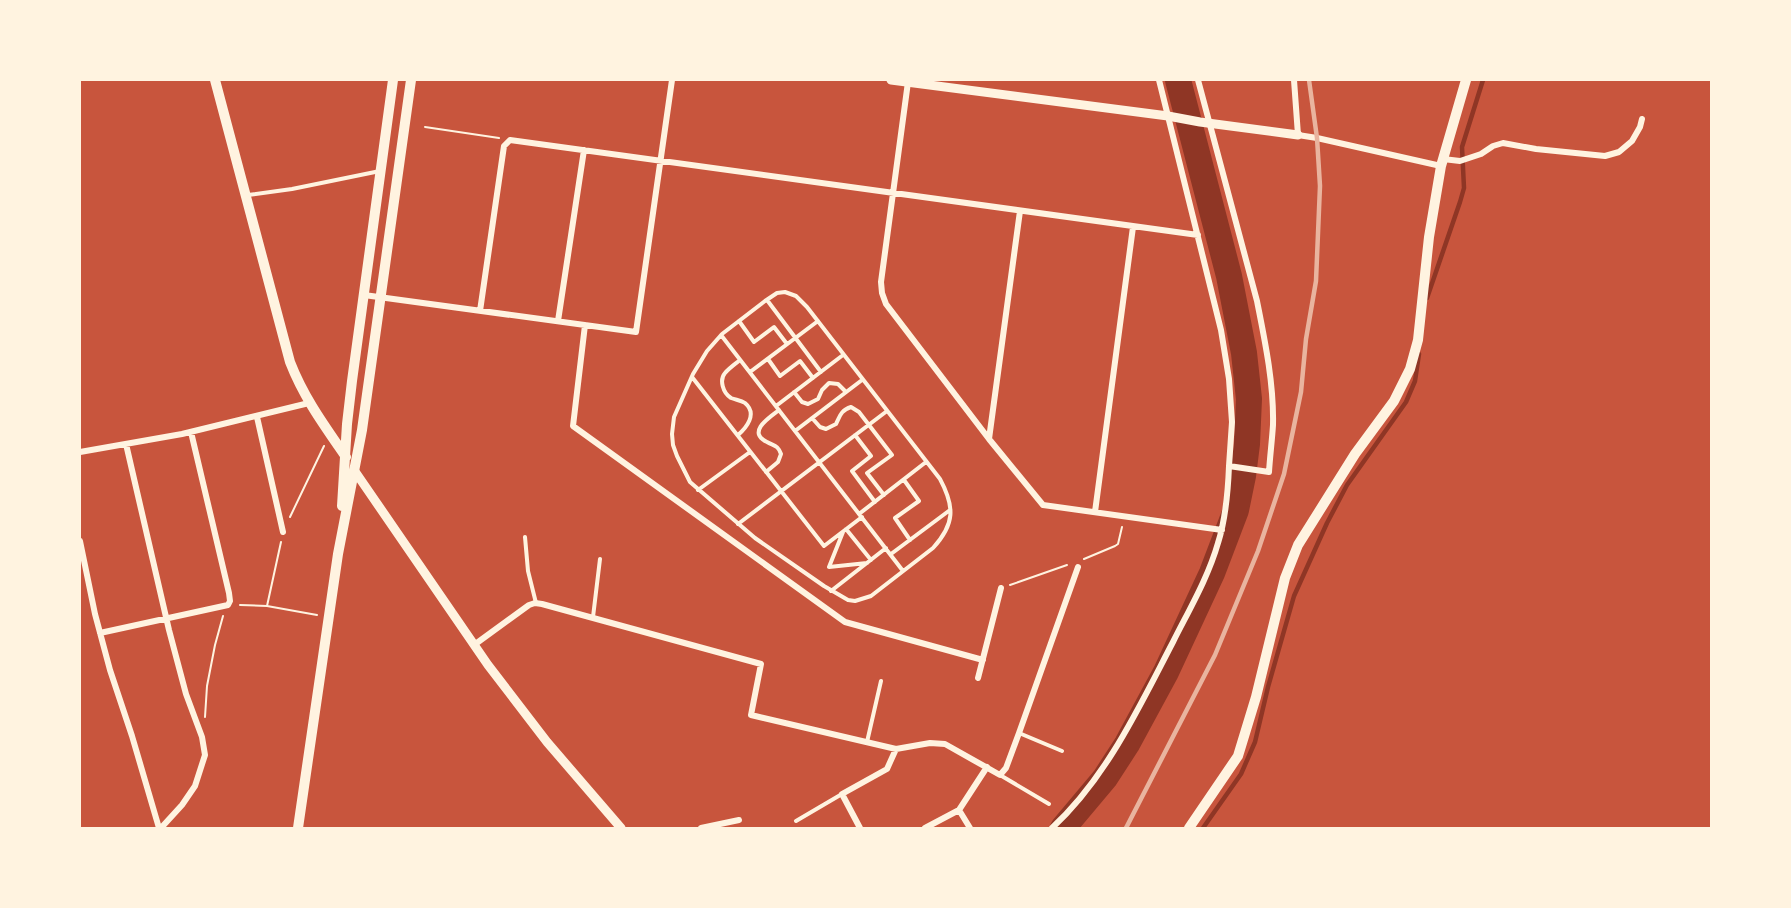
<svg xmlns="http://www.w3.org/2000/svg" width="1791" height="908" viewBox="0 0 1791 908" font-family="Helvetica,sans-serif">
<rect width="100%" height="100%" fill="#c8553d"/>
<g fill="none" stroke-linecap="round" stroke-linejoin="round">
<!-- stream -->
<path stroke="#8f3625" stroke-width="4.5" d="M 1427,298 L 1460,202 L 1464,188 L 1462,147 L 1483,80
M 1203,828 L 1241,774 L 1255,742 L 1268,687 L 1294,596 L 1327,523 L 1347,485 L 1406,402 L 1415,381 L 1419,354"/>
<!-- river -->
<path stroke="#8f3625" stroke-width="26" d="M 1063,828 L 1105,778 L 1127,744 L 1166,672 L 1212,573 L 1236,510 L 1243,476 L 1247,444 L 1249,399 L 1244,353 L 1229,276 L 1178,80"/>
<!-- path -->
<path stroke="#fff3e0" stroke-width="2" d="M 425,127 L 499,138
M 290,517 L 324,446
M 1084,559 L 1115,546 L 1118,544 L 1122,527
M 1010,585 L 1067,565
M 240,605 L 267,606 L 317,615
M 267,606 L 281,542
M 205,717 L 207,686 L 215,645 L 223,616"/>
<!-- service -->
<path stroke="#fff3e0" stroke-width="4" d="M 248,195 L 292,189 L 380,171
M 785,292 L 796,296 L 807,307 L 940,479 C 955,507 955,524 933,548 L 871,596 L 855,601 L 848,600 L 824,586 L 755,538 L 690,482 L 677,456 L 673,445 L 672,434 L 674,417 L 693,374 L 707,351 L 722,334 L 765,301 L 777,293 Z
M 767,300 L 821,372
M 739,321 L 754,342 L 774,327 L 787,344
M 721,335 L 903,571
M 768,359 L 780,376 L 800,361 L 813,378
M 750,372 L 818,321
M 692,377 L 824,546 L 862,517
M 794,392 L 802,402 L 808,404 L 818,399 L 822,390 L 829,383 L 838,384 L 846,392
M 776,406 L 843,355
M 812,418 L 820,427 L 826,429 L 836,424 C 840,416 841,410 851,407 L 859,412 L 892,455 L 867,473 L 884,495
M 795,431 L 862,380
M 738,435 C 746,428 758,414 745,403 C 741,400 736,400 731,398 C 723,393 719,380 725,373 C 729,368 735,364 740,360
M 855,435 L 871,456 L 852,471 L 875,502
M 766,472 L 778,462 L 781,454 C 778,445 774,446 767,442 C 746,432 770,417 779,410
M 904,480 L 919,501 L 895,518 L 910,540
M 698,490 L 750,452
M 859,514 L 926,462
M 738,524 L 887,411
M 846,529 L 871,560
M 843,532 L 829,567 L 867,563
M 525,537 L 528,571 L 536,603
M 891,554 L 950,510
M 831,591 L 886,548
M 593,617 L 600,559
M 1019,733 L 1062,751
M 867,742 L 881,681
M 1000,775 L 1049,804
M 796,821 L 842,794"/>
<!-- minor -->
<path stroke="#fff3e0" stroke-width="6" d="M 1159,80 L 1221,330 L 1229,379 L 1232,422 L 1229,466 L 1269,472 C 1270,456 1272,441 1273,425 C 1274,384 1265,341 1257,301 L 1198,80
M 1294,80 L 1298,135 L 1317,138 L 1441,166
M 908,82 L 881,282 L 882,293 L 886,304 L 989,439 L 1043,505 L 1222,530
M 1443,159 L 1460,161 L 1481,154 L 1493,146 L 1503,143 L 1536,149 L 1605,156 L 1619,152 L 1632,141 L 1640,127 L 1642,119
M 364,295 L 636,332 L 672,80
M 480,311 L 504,146 L 510,140 L 1198,235
M 558,321 L 584,150
M 585,325 L 573,426 L 845,622 L 983,660
M 257,417 L 283,532
M 989,439 L 1020,211
M 126,444 L 169,630 L 186,694 L 202,737 L 205,755 L 195,786 L 182,805 L 161,828
M 80,452 L 182,434 L 309,403
M 1095,512 L 1133,227
M 80,541 L 95,614 L 110,670 L 132,736 L 159,828
M 100,633 L 228,605 L 230,601 L 229,593 L 191,432
M 474,645 L 529,605 L 535,603 L 542,604 L 761,664 L 751,715 L 896,749 L 930,743 L 945,744 L 1000,775 L 1006,768 L 1019,733 L 1078,567
M 978,678 L 1001,588
M 959,810 L 970,828
M 701,828 L 739,820
M 860,828 L 842,794 L 887,769 L 896,749
M 925,828 L 959,810 L 987,767
M 1052,828 C 1107,777 1139,707 1173,642 C 1189,610 1208,578 1218,543 C 1226,518 1228,492 1229,466"/>
<!-- tertiary -->
<path stroke="#fff3e0" stroke-width="9" d="M 891,80 L 1168,116 L 1200,122 L 1298,135
M 354,470 L 488,665 L 547,742 L 621,828"/>
<!-- secondary -->
<path stroke="#fff3e0" stroke-width="10" d="M 215,80 L 290,362 C 304,398 324,425 346,457
M 342,506 L 347,424 L 352,381 L 393,80
M 298,828 L 338,554 L 362,430 L 411,80
M 1189,828 L 1238,756 L 1256,697 L 1285,578 L 1298,545 L 1355,454 L 1394,401 L 1410,369 L 1418,340 L 1429,237 L 1441,166 L 1466,80"/>
<!-- rail -->
<path stroke="#e9b49f" stroke-width="4.5" d="M 1126,828 L 1215,655 L 1258,551 L 1284,474 L 1301,392 L 1306,339 L 1316,281 L 1320,186 L 1317,138 L 1309,80"/>
</g>
<!-- border -->
<rect width="1791" height="908" fill="none" stroke="#fff3e0" stroke-width="162"/>
</svg>
